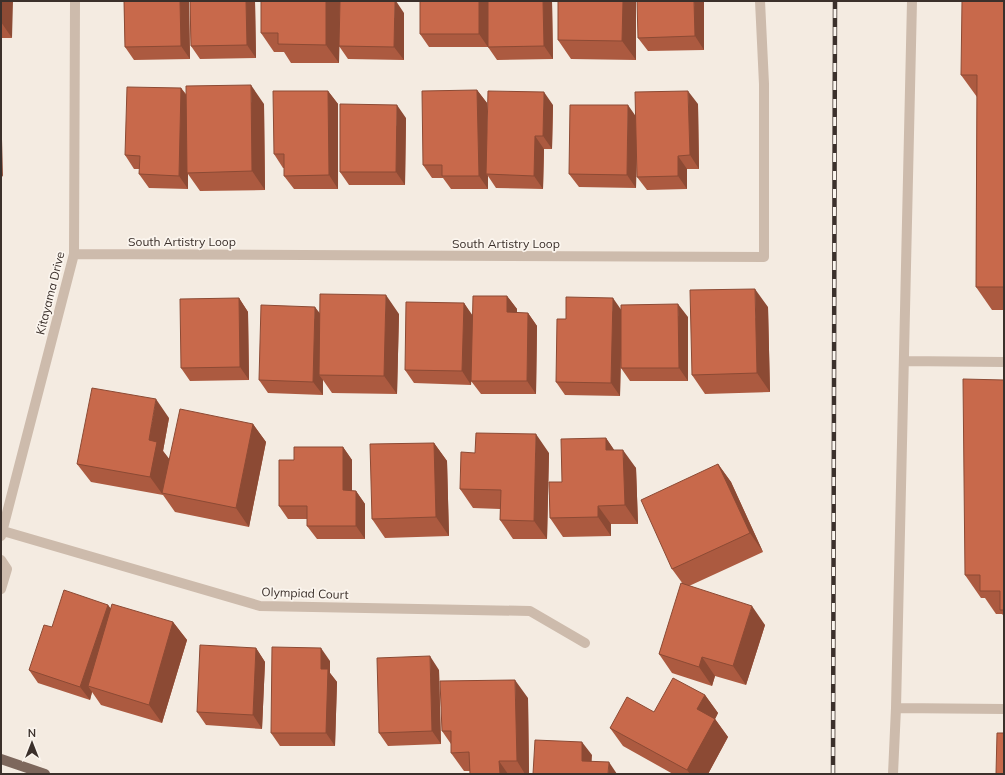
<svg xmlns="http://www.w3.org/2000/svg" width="1005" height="775" viewBox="0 0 1005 775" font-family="Mulish,sans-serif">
<rect width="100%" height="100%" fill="#f4ebe1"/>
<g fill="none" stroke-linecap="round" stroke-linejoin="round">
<!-- minor -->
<path stroke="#cdbbac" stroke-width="10" d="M 74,254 L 764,257 L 764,84 L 760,1
M 904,361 L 1004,362
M 3,531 L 260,606 L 530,611 L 585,643
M 1,536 L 74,254 L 75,1
M 1,560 L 7,569 L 1,589
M 896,708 L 1004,709
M 893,774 L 896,708 L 912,1"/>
<!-- major -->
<path stroke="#7d675c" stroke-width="10" d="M 1,759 L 45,774"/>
<!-- rail casing -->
<g stroke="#3b302b" stroke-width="4.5">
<path id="rail" d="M 833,774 L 835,1"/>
</g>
<!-- rail -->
<use href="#rail" stroke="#fbf5ee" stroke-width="3" stroke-dasharray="9" stroke-linecap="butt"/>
</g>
<!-- wall -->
<path fill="#ac5a40" d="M 1,1 L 12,38 L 1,38 Z
M 124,1 L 189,1 L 190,59 L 134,60 L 125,47 Z
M 190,1 L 255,1 L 256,58 L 200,59 L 191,46 Z
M 340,1 L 339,63 L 291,63 L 284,52 L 274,52 L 261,33 Z
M 552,1 L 553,59 L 497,60 L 488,47 L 488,34 L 488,47 L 429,47 L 420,34 Z
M 558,1 L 636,1 L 636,60 L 571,59 L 558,40 Z
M 704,1 L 704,50 L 648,51 L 638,38 Z
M 1004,1 L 1004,310 L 992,310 L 976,287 L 977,97 L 961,75 Z
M 404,13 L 404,60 L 348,59 L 339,46 Z
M 181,88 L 186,94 L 264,104 L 265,190 L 200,191 L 188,174 L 188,189 L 149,188 L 139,174 L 140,169 L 134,169 L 125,155 Z
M 477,90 L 487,103 L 487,139 L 553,105 L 552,149 L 544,149 L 543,189 L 496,188 L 488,176 L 488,189 L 451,189 L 443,178 L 432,178 L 423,165 Z
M 328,91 L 338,104 L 338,189 L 294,189 L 284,176 L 284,168 L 283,168 L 274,154 Z
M 698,104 L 699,169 L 687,169 L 687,189 L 647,190 L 637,177 L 637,140 L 636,188 L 579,187 L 569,174 Z
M 406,118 L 405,185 L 349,185 L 340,172 Z
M 507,296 L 517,309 L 517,313 L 528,313 L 537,326 L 536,394 L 481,394 L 471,381 L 472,367 L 471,385 L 414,383 L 405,370 L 464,303 L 472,316 Z
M 239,298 L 248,312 L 249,380 L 190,381 L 181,368 Z
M 768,307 L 770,392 L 705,394 L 692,375 Z
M 621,310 L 688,317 L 688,381 L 630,381 L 621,368 L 621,349 L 620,396 L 565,395 L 556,382 L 566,319 Z
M 320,313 L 399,314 L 397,394 L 332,393 L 323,380 L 323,395 L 268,393 L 259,380 Z
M 1004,380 L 1004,616 L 1002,614 L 996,614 L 985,598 L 981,598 L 965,575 Z
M 169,418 L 163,451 L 169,459 L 253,424 L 266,442 L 249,527 L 175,512 L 163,495 L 91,482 L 77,464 Z
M 606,438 L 614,450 L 636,468 L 638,524 L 611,524 L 611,536 L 563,537 L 550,518 L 562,482 Z
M 434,443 L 447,461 L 449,536 L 385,538 L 372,519 Z
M 343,447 L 352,460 L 352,491 L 356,491 L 365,504 L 365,539 L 317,539 L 307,526 L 307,519 L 288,519 L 279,506 L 294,460 Z
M 475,453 L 549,453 L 547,539 L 513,539 L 500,520 L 500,509 L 473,508 L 460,489 Z
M 718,464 L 731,482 L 763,552 L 689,586 L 765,625 L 746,685 L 715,676 L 712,686 L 672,673 L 659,654 L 683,584 L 672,569 Z
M 108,605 L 111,609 L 173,622 L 187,640 L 162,723 L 101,705 L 92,692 L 90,700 L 38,683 L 29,670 L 52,627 Z
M 256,648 L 265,662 L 262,729 L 206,725 L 197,712 Z
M 330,661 L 330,673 L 337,682 L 335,746 L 280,746 L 271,733 Z
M 439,670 L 441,744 L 388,746 L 379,733 Z
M 705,695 L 718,713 L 715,719 L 728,737 L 708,774 L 673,774 L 623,746 L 610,728 Z
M 528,698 L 529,774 L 470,774 L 470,771 L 464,771 L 451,753 L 451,744 L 442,731 Z"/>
<!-- shaded-wall -->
<path fill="#8c4a34" d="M 1,1 L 13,1 L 12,38 L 1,22 Z
M 180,1 L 189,1 L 190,59 L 181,46 Z
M 246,1 L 255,1 L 256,58 L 247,45 Z
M 326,1 L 340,1 L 339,63 L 326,45 Z
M 395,1 L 396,1 L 404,13 L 404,60 L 394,47 Z
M 479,1 L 488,1 L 488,47 L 479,34 Z
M 543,1 L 552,1 L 553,59 L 544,46 Z
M 623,1 L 636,1 L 636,60 L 622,41 Z
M 694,1 L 704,1 L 704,50 L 695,36 Z
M 251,85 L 264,104 L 265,190 L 252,171 Z
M 181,88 L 190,101 L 187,173 L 188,174 L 188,189 L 179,176 Z
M 477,90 L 487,103 L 488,174 L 486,174 L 488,176 L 488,189 L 479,176 Z
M 328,91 L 338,104 L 338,189 L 329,175 Z
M 688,91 L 698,104 L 699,169 L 690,155 Z
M 544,92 L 553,105 L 552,149 L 543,136 Z
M 1,100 L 1,101 L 3,177 L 1,174 Z
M 397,105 L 406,118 L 405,185 L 396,172 Z
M 628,105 L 637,118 L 636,188 L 627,175 Z
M 535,136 L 544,149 L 543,189 L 534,176 Z
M 678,156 L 687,169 L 687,189 L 678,176 Z
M 755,289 L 768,307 L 770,392 L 757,373 Z
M 386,295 L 399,314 L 397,394 L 384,376 Z
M 507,296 L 517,309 L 517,326 L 507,312 Z
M 239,298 L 248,312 L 249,380 L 240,367 Z
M 613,298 L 622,311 L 620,396 L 611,383 Z
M 464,303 L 473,316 L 471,385 L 462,371 Z
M 678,304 L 688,317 L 688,381 L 679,368 Z
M 315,307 L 325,320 L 319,375 L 323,380 L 323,395 L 313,382 Z
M 528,313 L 537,326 L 536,394 L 527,381 Z
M 156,399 L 169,418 L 163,451 L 170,460 L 162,493 L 163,495 L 150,477 L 149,440 Z
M 253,424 L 266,442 L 249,527 L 236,508 Z
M 536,434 L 549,453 L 547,539 L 534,521 Z
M 606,438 L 619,457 L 606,450 Z
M 434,443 L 447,461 L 449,536 L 436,517 Z
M 343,447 L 352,460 L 352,504 L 343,490 Z
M 623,450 L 636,468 L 638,524 L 625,505 Z
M 718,464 L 731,482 L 763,552 L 750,533 Z
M 356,491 L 365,504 L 365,539 L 356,526 Z
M 598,506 L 611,524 L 611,536 L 598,517 Z
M 108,605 L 117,618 L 88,686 L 92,692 L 90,700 L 80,687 Z
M 752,606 L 765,625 L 746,685 L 733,666 Z
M 173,622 L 187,640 L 162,723 L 149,705 Z
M 256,648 L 265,662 L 262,729 L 253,715 Z
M 321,648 L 330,661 L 330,673 L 337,682 L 335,746 L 326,733 L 321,669 Z
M 430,656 L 439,670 L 441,744 L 432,731 Z
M 702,657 L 715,676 L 712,686 L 699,667 Z
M 515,680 L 528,698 L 529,774 L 525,774 L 517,761 Z
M 705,695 L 718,713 L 715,719 L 728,737 L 708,774 L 690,774 L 687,770 L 697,709 Z
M 582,742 L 592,755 L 591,774 L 582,761 Z
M 499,761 L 508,774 L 500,774 Z
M 609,762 L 617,774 L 608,774 Z"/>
<!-- building -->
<path fill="#c8694b" stroke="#8c4a34" d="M 124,1 L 180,1 L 181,46 L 125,47 Z
M 190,1 L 246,1 L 247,45 L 191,46 Z
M 261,1 L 326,1 L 326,45 L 278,44 L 278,33 L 261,33 Z
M 340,1 L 395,1 L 394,47 L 339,46 Z
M 420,1 L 479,1 L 479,34 L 420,34 Z
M 488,1 L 543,1 L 544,46 L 488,47 Z
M 558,1 L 623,1 L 622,41 L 558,40 Z
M 637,1 L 694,1 L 695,36 L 638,38 Z
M 962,1 L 1004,1 L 1004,287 L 976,287 L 977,75 L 961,75 Z
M 251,85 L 252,171 L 187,173 L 186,86 Z
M 127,87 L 181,88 L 179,176 L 139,174 L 140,156 L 125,155 Z
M 477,90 L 479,176 L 442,176 L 442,165 L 423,165 L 422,91 Z
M 273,91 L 328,91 L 329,175 L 284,176 L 284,154 L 274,154 Z
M 488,91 L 544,92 L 543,136 L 535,136 L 534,176 L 486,174 Z
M 688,91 L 690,155 L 678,156 L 678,176 L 637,177 L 635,92 Z
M 340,104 L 397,105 L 396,172 L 340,172 Z
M 570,105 L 628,105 L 627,175 L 569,174 Z
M 755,289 L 757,373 L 692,375 L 690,290 Z
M 320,294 L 386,295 L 384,376 L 319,375 Z
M 473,296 L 507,296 L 507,312 L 528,313 L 527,381 L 471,381 Z
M 566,297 L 613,298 L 611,383 L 556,382 L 557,319 L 566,319 Z
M 239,298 L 240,367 L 181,368 L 180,299 Z
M 406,302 L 464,303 L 462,371 L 405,370 Z
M 678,304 L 679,368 L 621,368 L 621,305 Z
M 261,305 L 315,307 L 313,382 L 259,380 Z
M 963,379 L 1004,380 L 1004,610 L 1000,610 L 1000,591 L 980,591 L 980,575 L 965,575 Z
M 92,388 L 156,399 L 149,440 L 157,442 L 150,477 L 77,464 Z
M 180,409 L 253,424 L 236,508 L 162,493 Z
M 476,433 L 536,434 L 534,521 L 500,520 L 501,490 L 460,489 L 461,452 L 475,453 Z
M 606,438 L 606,450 L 623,450 L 625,505 L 598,506 L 598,517 L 550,518 L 549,482 L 562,482 L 561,439 Z
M 434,443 L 436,517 L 372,519 L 370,444 Z
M 294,447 L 343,447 L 343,490 L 356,491 L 356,526 L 307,526 L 307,506 L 279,506 L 279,460 L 294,460 Z
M 718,464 L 750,533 L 672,569 L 641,500 Z
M 681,583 L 752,606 L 733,666 L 702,657 L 699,667 L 659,654 Z
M 64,590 L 108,605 L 80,687 L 29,670 L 44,625 L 52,627 Z
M 112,604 L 173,622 L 149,705 L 88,686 Z
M 200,645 L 256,648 L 253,715 L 197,712 Z
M 272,647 L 321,648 L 321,669 L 328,669 L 326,733 L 271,733 Z
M 430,656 L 432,731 L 379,733 L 377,658 Z
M 673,678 L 705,695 L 697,709 L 715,719 L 687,770 L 610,728 L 627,697 L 654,712 Z
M 515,680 L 517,761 L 499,761 L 500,774 L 470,774 L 469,752 L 451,753 L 451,731 L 442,731 L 440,681 Z
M 997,733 L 1004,733 L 1004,774 L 996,774 Z
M 535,740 L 582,742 L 582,761 L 609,762 L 608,774 L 533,774 Z"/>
<g text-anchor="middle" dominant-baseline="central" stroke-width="3.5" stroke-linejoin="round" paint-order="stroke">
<!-- street labels -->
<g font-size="12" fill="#3b302b" stroke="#fbf5ee">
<text x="182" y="241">South Artistry Loop</text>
<text x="506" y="243">South Artistry Loop</text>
<text transform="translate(50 293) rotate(-76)">Kitayama Drive</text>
<text transform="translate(305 593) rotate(2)">Olympiad Court</text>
</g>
</g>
<!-- border -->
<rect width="1005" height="775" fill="none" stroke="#3b302b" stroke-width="4"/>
<!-- north arrow -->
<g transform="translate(32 743)" stroke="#fbf5ee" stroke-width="3" paint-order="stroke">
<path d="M0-3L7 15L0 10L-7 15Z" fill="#3b302b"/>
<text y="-6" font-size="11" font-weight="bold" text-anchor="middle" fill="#3b302b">N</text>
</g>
</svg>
